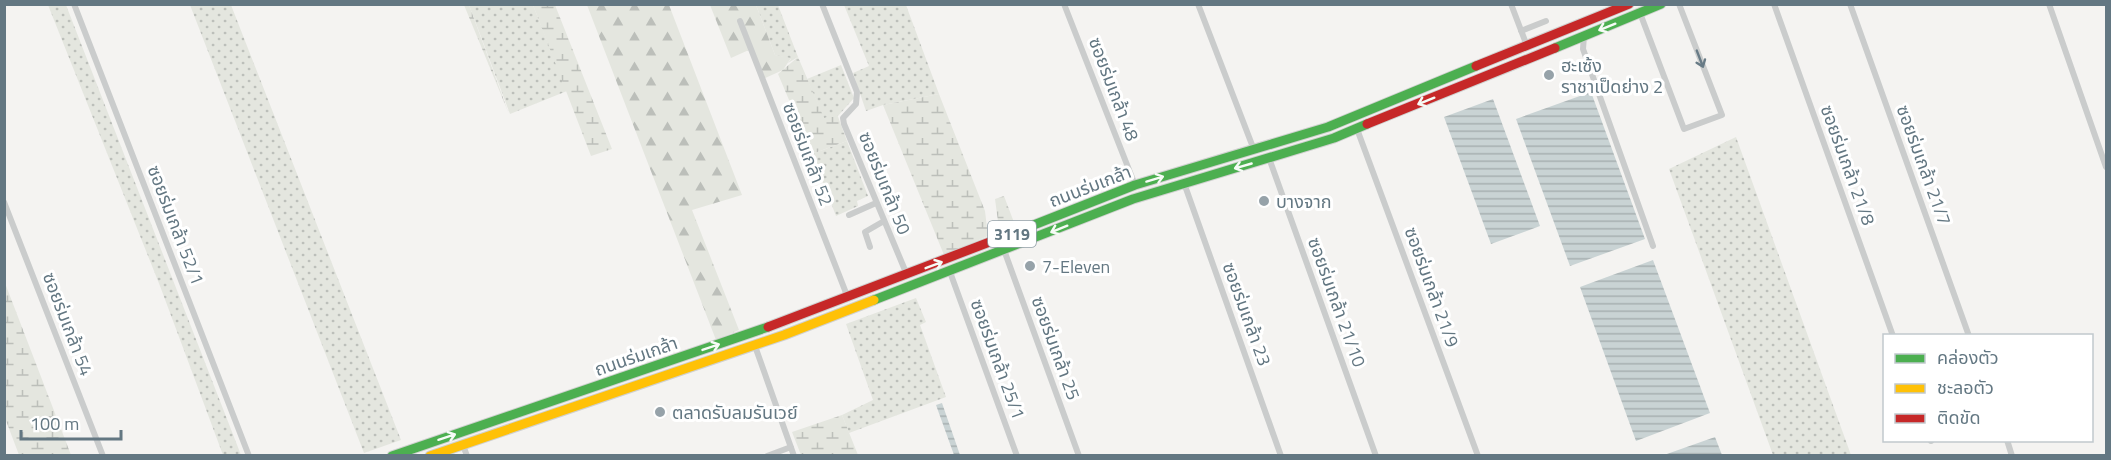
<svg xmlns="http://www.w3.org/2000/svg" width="2111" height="460" viewBox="0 0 2111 460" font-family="'Titillium Web','Noto Sans Thai',sans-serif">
<defs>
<pattern id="green-dots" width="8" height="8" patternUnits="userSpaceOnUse" patternTransform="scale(1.5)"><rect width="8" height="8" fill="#e4e6df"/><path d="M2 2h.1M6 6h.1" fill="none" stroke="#bcbfba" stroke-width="1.8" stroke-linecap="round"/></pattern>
<pattern id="forest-firs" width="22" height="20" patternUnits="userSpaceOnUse" patternTransform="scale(1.5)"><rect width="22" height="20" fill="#e4e6df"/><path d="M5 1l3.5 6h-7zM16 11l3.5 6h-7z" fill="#bcbfba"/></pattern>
<pattern id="wetland-marsh" width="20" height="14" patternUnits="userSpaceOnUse" patternTransform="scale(1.5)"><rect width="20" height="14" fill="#e4e6df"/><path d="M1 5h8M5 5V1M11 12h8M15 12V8" fill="none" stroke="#bcbfba"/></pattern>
<pattern id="water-rules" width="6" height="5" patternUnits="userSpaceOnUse" patternTransform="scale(1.5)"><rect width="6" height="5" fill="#c9d3d4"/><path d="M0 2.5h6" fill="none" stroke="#a7b0b1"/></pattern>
</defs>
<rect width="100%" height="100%" fill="#f4f3f1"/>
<!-- green -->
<path fill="url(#green-dots)" d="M 48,5 L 66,5 L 241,455 L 223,455 L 160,286 Z
M 190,5 L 231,5 L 401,440 L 364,453 Z
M 469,5 L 533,5 L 567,91 L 510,114 Z
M 756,5 L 778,5 L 798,57 L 788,63 L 791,59 L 775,55 Z
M 844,5 L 906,5 L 939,94 L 883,105 L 866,111 L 853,73 L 869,66 Z
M 841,65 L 854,98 L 838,116 L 824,119 L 807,79 Z
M 1736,137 L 1851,455 L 1773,455 L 1669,169 Z
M 847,141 L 868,196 L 857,201 L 858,206 L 836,216 L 812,154 Z
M 916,298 L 926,322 L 920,325 L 946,397 L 849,433 L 842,415 L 873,400 L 846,324 Z"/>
<!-- forest -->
<path fill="url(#forest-firs)" d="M 587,5 L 669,5 L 742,195 L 692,210 L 739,330 L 716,340 Z
M 710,5 L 756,5 L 775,55 L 791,58 L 783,70 L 763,79 L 751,49 L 731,58 Z"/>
<!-- wetland -->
<path fill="url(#wetland-marsh)" d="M 464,5 L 469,5 L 509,114 Z
M 533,5 L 555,5 L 612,149 L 591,156 Z
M 798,57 L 824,118 L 837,114 L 847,141 L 812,154 L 778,74 Z
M 939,94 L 985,211 L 988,236 L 944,255 L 883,105 Z
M 1004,196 L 1015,225 L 999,229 L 995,199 Z
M 5,283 L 71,455 L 19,455 L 5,418 Z
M 842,415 L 858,455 L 801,455 L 792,432 Z"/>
<!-- water -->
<path fill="url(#water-rules)" d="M 1591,92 L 1645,239 L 1570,266 L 1516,119 Z
M 1493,99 L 1540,226 L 1491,244 L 1444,117 Z
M 1653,260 L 1710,413 L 1636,441 L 1580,287 Z
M 942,403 L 960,455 L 954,455 L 936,405 Z
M 1715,437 L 1722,455 L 1664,455 Z"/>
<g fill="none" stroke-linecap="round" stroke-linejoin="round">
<!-- fast casing -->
<g stroke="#d0d1d0" stroke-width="11">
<path id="fast" d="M 1555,48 L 1661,4
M 1026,228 L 1135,185 L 1328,127 L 1476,66
M 874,300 L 1133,199 L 1334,138 L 1367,124
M 392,456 L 768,327"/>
</g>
<!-- slow casing -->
<g stroke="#d0d1d0" stroke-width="11">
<path id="slow" d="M 430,456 L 784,335 L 874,300"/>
</g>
<!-- jam casing -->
<g stroke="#d0d1d0" stroke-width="11">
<path id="jam" d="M 1476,66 L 1629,4
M 1367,124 L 1555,48
M 768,327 L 1026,228"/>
</g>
<!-- street -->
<path stroke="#cacccc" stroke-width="6" d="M 74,4 L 249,456
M 822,4 L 857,92 L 856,104 L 843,118 L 844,124 L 907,275
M 1064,4 L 1135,185
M 1198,4 L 1254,150
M 1511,4 L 1527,46
M 1774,4 L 1893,336
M 1850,4 L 1969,336
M 2049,4 L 2106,167
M 1640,13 L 1684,129 L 1722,115 L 1679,4
M 740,21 L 848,298
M 1521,31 L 1546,21
M 1584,36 L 1583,49 L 1653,246
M 1357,129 L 1478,456
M 1269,158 L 1376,456
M 1184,183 L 1281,456
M 4,202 L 103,456
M 849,215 L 876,203
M 870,247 L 865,232 L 884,221
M 1004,250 L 1079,456
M 950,272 L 1017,456
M 755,346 L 794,456
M 1931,440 L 1931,441
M 2007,440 L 2012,456
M 463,445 L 467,456
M 767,456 L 791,447"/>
<!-- fast -->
<use href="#fast" stroke="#4caf50" stroke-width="9"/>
<!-- slow -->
<use href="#slow" stroke="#ffc107" stroke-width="9"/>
<!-- jam -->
<use href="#jam" stroke="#c62828" stroke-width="9"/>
</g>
<!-- one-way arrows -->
<defs><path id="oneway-shaft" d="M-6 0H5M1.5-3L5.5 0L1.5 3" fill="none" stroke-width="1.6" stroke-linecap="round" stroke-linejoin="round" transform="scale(1.5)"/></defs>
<g stroke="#f6fbf6">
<use href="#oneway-shaft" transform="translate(1607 27) rotate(158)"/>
<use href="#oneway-shaft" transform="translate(1426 101) rotate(158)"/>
<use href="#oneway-shaft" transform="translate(1243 166) rotate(164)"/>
<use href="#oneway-shaft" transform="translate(1155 179) rotate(-17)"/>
<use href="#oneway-shaft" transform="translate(1059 229) rotate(158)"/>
<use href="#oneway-shaft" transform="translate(934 265) rotate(-21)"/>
<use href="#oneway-shaft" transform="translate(711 347) rotate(-19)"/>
<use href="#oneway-shaft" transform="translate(447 437) rotate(-18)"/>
</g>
<use stroke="#687b86" href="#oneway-shaft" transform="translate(1700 59) rotate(69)"/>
<!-- markers -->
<g fill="#96a2a9" stroke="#fff" stroke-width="2">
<circle cx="1549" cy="75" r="6"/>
<circle cx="1264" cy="201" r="6"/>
<circle cx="1030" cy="266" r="6"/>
<circle cx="660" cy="412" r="6"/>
</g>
<g text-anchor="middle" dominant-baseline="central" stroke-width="6" stroke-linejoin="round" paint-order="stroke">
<!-- shield labels -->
<rect fill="#fff" stroke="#92a0a8" stroke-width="1.5" x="988" y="221" width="48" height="26" rx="4.5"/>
<g font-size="16" font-weight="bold" fill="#637782">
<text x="1012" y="234">3119</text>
</g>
<!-- poi labels -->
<g font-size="18" fill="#637782" stroke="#fff" text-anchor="start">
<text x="1561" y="65">ฮะเซ้ง<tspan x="1561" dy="21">ราชาเป็ดย่าง 2</tspan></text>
<text x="1276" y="201">บางจาก</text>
<text x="1042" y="266">7-Eleven</text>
<text x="672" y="412">ตลาดรับลมรันเวย์</text>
</g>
<!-- street labels -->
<g font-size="18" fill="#637782" stroke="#fff">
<text transform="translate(1114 89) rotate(69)">ซอยร่มเกล้า 48</text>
<text transform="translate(808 154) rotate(69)">ซอยร่มเกล้า 52</text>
<text transform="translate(1848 165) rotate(70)">ซอยร่มเกล้า 21/8</text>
<text transform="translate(1924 165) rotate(70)">ซอยร่มเกล้า 21/7</text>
<text transform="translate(885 183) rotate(68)">ซอยร่มเกล้า 50</text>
<text transform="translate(1090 186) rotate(-21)">ถนนร่มเกล้า</text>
<text transform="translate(176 225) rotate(69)">ซอยร่มเกล้า 52/1</text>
<text transform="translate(1432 287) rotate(70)">ซอยร่มเกล้า 21/9</text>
<text transform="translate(1337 302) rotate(70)">ซอยร่มเกล้า 21/10</text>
<text transform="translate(1247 314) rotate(70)">ซอยร่มเกล้า 23</text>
<text transform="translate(68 324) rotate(69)">ซอยร่มเกล้า 54</text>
<text transform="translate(1056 348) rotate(70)">ซอยร่มเกล้า 25</text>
<text transform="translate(636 356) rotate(-19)">ถนนร่มเกล้า</text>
<text transform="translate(998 359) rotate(70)">ซอยร่มเกล้า 25/1</text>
</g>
</g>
<!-- border -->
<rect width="2111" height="460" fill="none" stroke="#637782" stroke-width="12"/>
<!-- legend -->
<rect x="1883" y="334" width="210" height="108" fill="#ffffff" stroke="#c1c9cd" stroke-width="1.5"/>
<rect x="1895" y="354" width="30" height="9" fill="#4caf50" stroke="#c1c9cd" stroke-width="1.5"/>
<text x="1937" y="364" font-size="18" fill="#637782">คล่องตัว</text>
<rect x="1895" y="384" width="30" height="9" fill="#ffc107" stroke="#c1c9cd" stroke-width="1.5"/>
<text x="1937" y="394" font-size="18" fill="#637782">ชะลอตัว</text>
<rect x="1895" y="414" width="30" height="9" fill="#c62828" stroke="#c1c9cd" stroke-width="1.5"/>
<text x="1937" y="424" font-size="18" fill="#637782">ติดขัด</text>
<!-- scale -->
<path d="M21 430v9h100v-9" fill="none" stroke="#637782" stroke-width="3"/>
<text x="30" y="430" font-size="18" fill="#637782" stroke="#ffffff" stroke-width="4.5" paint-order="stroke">100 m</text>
</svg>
